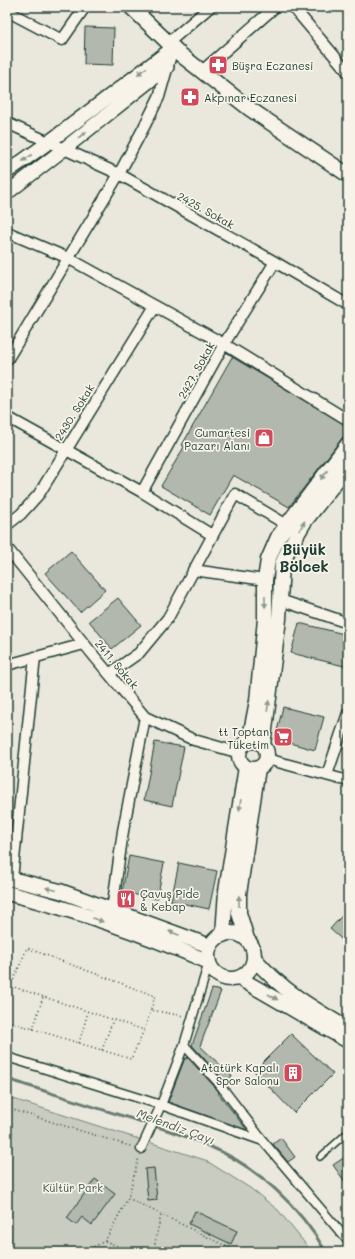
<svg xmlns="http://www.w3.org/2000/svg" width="355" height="1259" viewBox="0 0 355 1259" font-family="Mali,sans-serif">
<rect width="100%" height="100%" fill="#eae8dd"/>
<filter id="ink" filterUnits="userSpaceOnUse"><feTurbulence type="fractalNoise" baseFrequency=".025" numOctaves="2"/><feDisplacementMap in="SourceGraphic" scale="8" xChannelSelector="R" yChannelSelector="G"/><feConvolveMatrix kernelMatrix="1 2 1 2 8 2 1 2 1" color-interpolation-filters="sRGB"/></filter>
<g filter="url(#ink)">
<!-- green -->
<path fill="#c8ccc1" stroke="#74847a" d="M 7,1097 L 205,1160 L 250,1188 L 278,1210 L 312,1252 L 7,1252 Z"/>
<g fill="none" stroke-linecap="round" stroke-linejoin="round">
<!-- stream -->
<path stroke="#6a7c72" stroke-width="3" d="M 7,1079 C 45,1091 84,1104 123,1116 C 151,1125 181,1133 209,1146 C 258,1167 299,1206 326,1252"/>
</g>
<!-- building -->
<path fill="#b2b8ae" stroke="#1f3d34" d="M 85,27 L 114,28 L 113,65 L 84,64 Z
M 232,357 L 348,426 L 348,431 L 343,437 L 289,507 L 233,475 L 210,515 L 161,486 L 184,447 L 182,445 Z
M 71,551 L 105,590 L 80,612 L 45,573 Z
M 118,598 L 141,625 L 112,649 L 89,621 Z
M 299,623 L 348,635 L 348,667 L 291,653 Z
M 283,707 L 324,717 L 315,750 L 275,739 Z
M 155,742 L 184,747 L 172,806 L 144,800 Z
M 129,856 L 164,863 L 157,899 L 122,892 Z
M 179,863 L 217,871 L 209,909 L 171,901 Z
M 348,909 L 348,945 L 330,929 Z
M 212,989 L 221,991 L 200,1046 L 232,1076 L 226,1083 L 192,1045 Z
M 291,1034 L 333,1074 L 294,1113 L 254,1071 Z
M 187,1057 L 213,1085 L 219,1092 L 218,1093 L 247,1130 L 168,1102 L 185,1058 L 187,1059 Z
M 281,1138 L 295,1157 L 288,1162 L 273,1144 Z
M 348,1155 L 348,1186 L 333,1165 Z
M 154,1168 L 157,1200 L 148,1201 L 145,1169 Z
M 95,1179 L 115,1194 L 92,1225 L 82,1217 L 76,1225 L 67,1218 Z
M 195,1211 L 237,1231 L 231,1244 L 189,1224 Z"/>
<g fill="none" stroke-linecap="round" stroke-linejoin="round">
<!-- service casing -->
<g stroke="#1f3d34" stroke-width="8">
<path id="service" d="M 320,1157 L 348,1132"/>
</g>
<!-- pedestrian casing -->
<g stroke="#1f3d34" stroke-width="11">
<path id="pedestrian" d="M 209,962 L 184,1045 L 161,1105 L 263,1141
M 184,1045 L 217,1081 L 263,1141 L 348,1241
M 7,1057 L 161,1105 L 141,1149"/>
</g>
<!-- minor casing -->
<g stroke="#1f3d34" stroke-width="13">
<path id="minor" d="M 293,7 L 348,72
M 7,11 L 62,40 L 85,7
M 168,43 L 210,7
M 202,71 L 275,7
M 7,123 L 119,174 L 275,262 L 348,305
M 7,232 L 68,258 L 224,344 L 348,420
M 7,360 L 119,174 L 144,127 L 159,97 L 173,48
M 7,417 L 142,492 L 212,535
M 142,492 L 224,344 L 275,262
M 7,525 L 21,514 L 39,494 L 155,306
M 7,548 L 94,656 L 145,717 L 194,740 L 240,753
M 193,570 L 265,580
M 280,600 L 348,623
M 7,665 L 84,644
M 109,674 L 139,653 L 168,618 L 235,494 L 287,525
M 267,759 L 348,781
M 327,775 L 348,713
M 12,879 L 35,657
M 112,910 L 123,831 L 145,717"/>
</g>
<!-- tertiary casing -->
<g stroke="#1f3d34" stroke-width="16">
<path id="tertiary" d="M 7,172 L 49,142 L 173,48
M 7,193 L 64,149 L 167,67"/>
</g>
<!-- secondary casing -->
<g stroke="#1f3d34" stroke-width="17">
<path id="secondary" d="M 131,7 L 181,55 L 250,109 L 348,175
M239 755a14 14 0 1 1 28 0a14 14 0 1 1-28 0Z
M 249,742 L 257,701 L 265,619 L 265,580 L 268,560 L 278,537 L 292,518 L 348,444
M 263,745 L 279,619 L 282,564 L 289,548 L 305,521 L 348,466
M 7,878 L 60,891 L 210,946
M 7,893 C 76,910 144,934 209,962
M208 956a23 23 0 1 1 46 0a23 23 0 1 1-46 0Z
M 223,935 L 226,891 L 246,767
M 247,939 L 239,913 L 239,894 L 258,768
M 254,958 C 281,990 312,1008 348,1029
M 239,978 L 348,1041"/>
</g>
<!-- path -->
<path stroke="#1f3d34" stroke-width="1.5" stroke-dasharray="1 3" stroke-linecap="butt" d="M 7,1008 L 11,987
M 151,1010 L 144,1030 L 11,986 L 27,948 L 155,996 L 151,1010 L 184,1016
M 7,1021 L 131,1059 L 144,1030
M 33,1029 L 43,997
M 79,1043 L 88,1012
M 102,1050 L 113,1020
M 7,1108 L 133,1147
M 128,1198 L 238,1252
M 105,1241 L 132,1252
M 83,1252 L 105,1241 L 128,1198 L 139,1157
M 153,1252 L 161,1215"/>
<!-- service -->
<use href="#service" stroke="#f7f3e8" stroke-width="5"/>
<!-- pedestrian -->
<use href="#pedestrian" stroke="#f7f3e8" stroke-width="8"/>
<!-- minor -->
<use href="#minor" stroke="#f7f3e8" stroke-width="10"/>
<!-- tertiary -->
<use href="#tertiary" stroke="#f7f3e8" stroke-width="13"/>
<!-- secondary -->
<use href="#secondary" stroke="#f7f3e8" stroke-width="14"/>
</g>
<!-- one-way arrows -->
<defs><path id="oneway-solid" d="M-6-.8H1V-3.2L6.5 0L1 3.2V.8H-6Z"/></defs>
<g fill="#8b988e">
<use href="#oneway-solid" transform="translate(142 71) rotate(143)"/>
<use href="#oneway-solid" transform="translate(82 135) rotate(-39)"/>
<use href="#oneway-solid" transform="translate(27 158) rotate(145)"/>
<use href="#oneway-solid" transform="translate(324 475) rotate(127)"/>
<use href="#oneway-solid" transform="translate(302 526) rotate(-60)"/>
<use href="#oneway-solid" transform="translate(265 602) rotate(89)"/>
<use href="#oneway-solid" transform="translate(268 706) rotate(-82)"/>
<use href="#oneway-solid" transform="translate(240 805) rotate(99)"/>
<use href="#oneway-solid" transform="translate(51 889) rotate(-166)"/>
<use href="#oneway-solid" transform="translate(239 901) rotate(-91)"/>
<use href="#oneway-solid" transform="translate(98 920) rotate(20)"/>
<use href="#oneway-solid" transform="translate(174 933) rotate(-159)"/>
<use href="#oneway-solid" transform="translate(273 997) rotate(30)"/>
</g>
</g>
<!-- icons -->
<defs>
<g id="pharmacy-square" transform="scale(1)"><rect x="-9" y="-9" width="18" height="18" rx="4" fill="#d1495b" stroke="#f7f3e8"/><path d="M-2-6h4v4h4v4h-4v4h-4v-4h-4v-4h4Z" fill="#fff"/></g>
<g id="shop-square" transform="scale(1)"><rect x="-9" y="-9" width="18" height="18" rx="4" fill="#d1495b" stroke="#f7f3e8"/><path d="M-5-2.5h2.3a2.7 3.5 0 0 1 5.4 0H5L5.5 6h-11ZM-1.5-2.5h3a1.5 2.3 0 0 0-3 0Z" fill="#fff"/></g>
<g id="supermarket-square" transform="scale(1)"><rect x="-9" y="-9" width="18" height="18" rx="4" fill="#d1495b" stroke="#f7f3e8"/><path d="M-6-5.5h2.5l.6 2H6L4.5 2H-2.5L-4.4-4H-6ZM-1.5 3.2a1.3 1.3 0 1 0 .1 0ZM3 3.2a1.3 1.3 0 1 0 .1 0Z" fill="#fff"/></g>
<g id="restaurant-square" transform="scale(1)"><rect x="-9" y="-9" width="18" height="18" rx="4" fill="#d1495b" stroke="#f7f3e8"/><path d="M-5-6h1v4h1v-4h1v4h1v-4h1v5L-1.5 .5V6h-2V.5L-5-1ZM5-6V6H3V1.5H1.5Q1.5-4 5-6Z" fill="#fff"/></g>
<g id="building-square" transform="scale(1)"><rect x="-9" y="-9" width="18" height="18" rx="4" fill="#d1495b" stroke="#f7f3e8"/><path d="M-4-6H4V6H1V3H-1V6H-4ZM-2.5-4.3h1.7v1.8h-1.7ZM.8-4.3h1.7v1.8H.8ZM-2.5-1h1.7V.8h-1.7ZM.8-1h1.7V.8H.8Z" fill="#fff"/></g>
</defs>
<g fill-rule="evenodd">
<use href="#pharmacy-square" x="218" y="65"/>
<use href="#pharmacy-square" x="190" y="97"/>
<use href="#shop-square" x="264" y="438"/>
<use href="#supermarket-square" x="283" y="737"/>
<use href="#restaurant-square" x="126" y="899"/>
<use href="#building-square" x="293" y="1073"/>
</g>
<g text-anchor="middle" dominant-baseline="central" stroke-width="3.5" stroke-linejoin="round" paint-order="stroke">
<!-- poi labels -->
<g font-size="11" fill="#1f3d34" stroke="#f7f3e8" text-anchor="start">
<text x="232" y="65">Büşra Eczanesi</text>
<text x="204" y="97">Akpınar Eczanesi</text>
<text x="250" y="432" text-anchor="end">Cumartesi<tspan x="250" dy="13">Pazarı Alanı</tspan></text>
<text x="269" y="731" text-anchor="end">tt Toptan<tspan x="269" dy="13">Tüketim</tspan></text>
<text x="140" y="893">Çavuş Pide<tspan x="140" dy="13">&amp; Kebap</tspan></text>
<text x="279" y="1067" text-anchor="end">Atatürk Kapalı<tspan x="279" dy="13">Spor Salonu</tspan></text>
</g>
<!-- street labels -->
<g font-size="11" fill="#1f3d34" stroke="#f7f3e8">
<text transform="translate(206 210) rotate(29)">2425. Sokak</text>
<text transform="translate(196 370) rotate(-61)">2427. Sokak</text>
<text transform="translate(74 412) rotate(-58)">2430. Sokak</text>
<text transform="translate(117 664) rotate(50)">2411. Sokak</text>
</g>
<!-- park labels -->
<g font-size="11" fill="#415a50" stroke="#f7f3e8">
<text x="73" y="1187">Kültür Park</text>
</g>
<!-- water labels -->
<g font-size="12" font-style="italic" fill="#445c53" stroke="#f7f3e8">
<text transform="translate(176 1126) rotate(20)">Melendiz Çayı</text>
</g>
<!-- district labels -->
<g font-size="15" font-weight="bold" fill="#1f3d34" stroke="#f7f3e8">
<text x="304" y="549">Büyük<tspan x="304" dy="17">Bölcek</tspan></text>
</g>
</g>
<!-- margin -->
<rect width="355" height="1259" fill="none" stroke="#f7f3e8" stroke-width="24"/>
<rect x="12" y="12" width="331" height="1235" fill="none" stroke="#1f3d34" stroke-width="1.5" filter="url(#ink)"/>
</svg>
